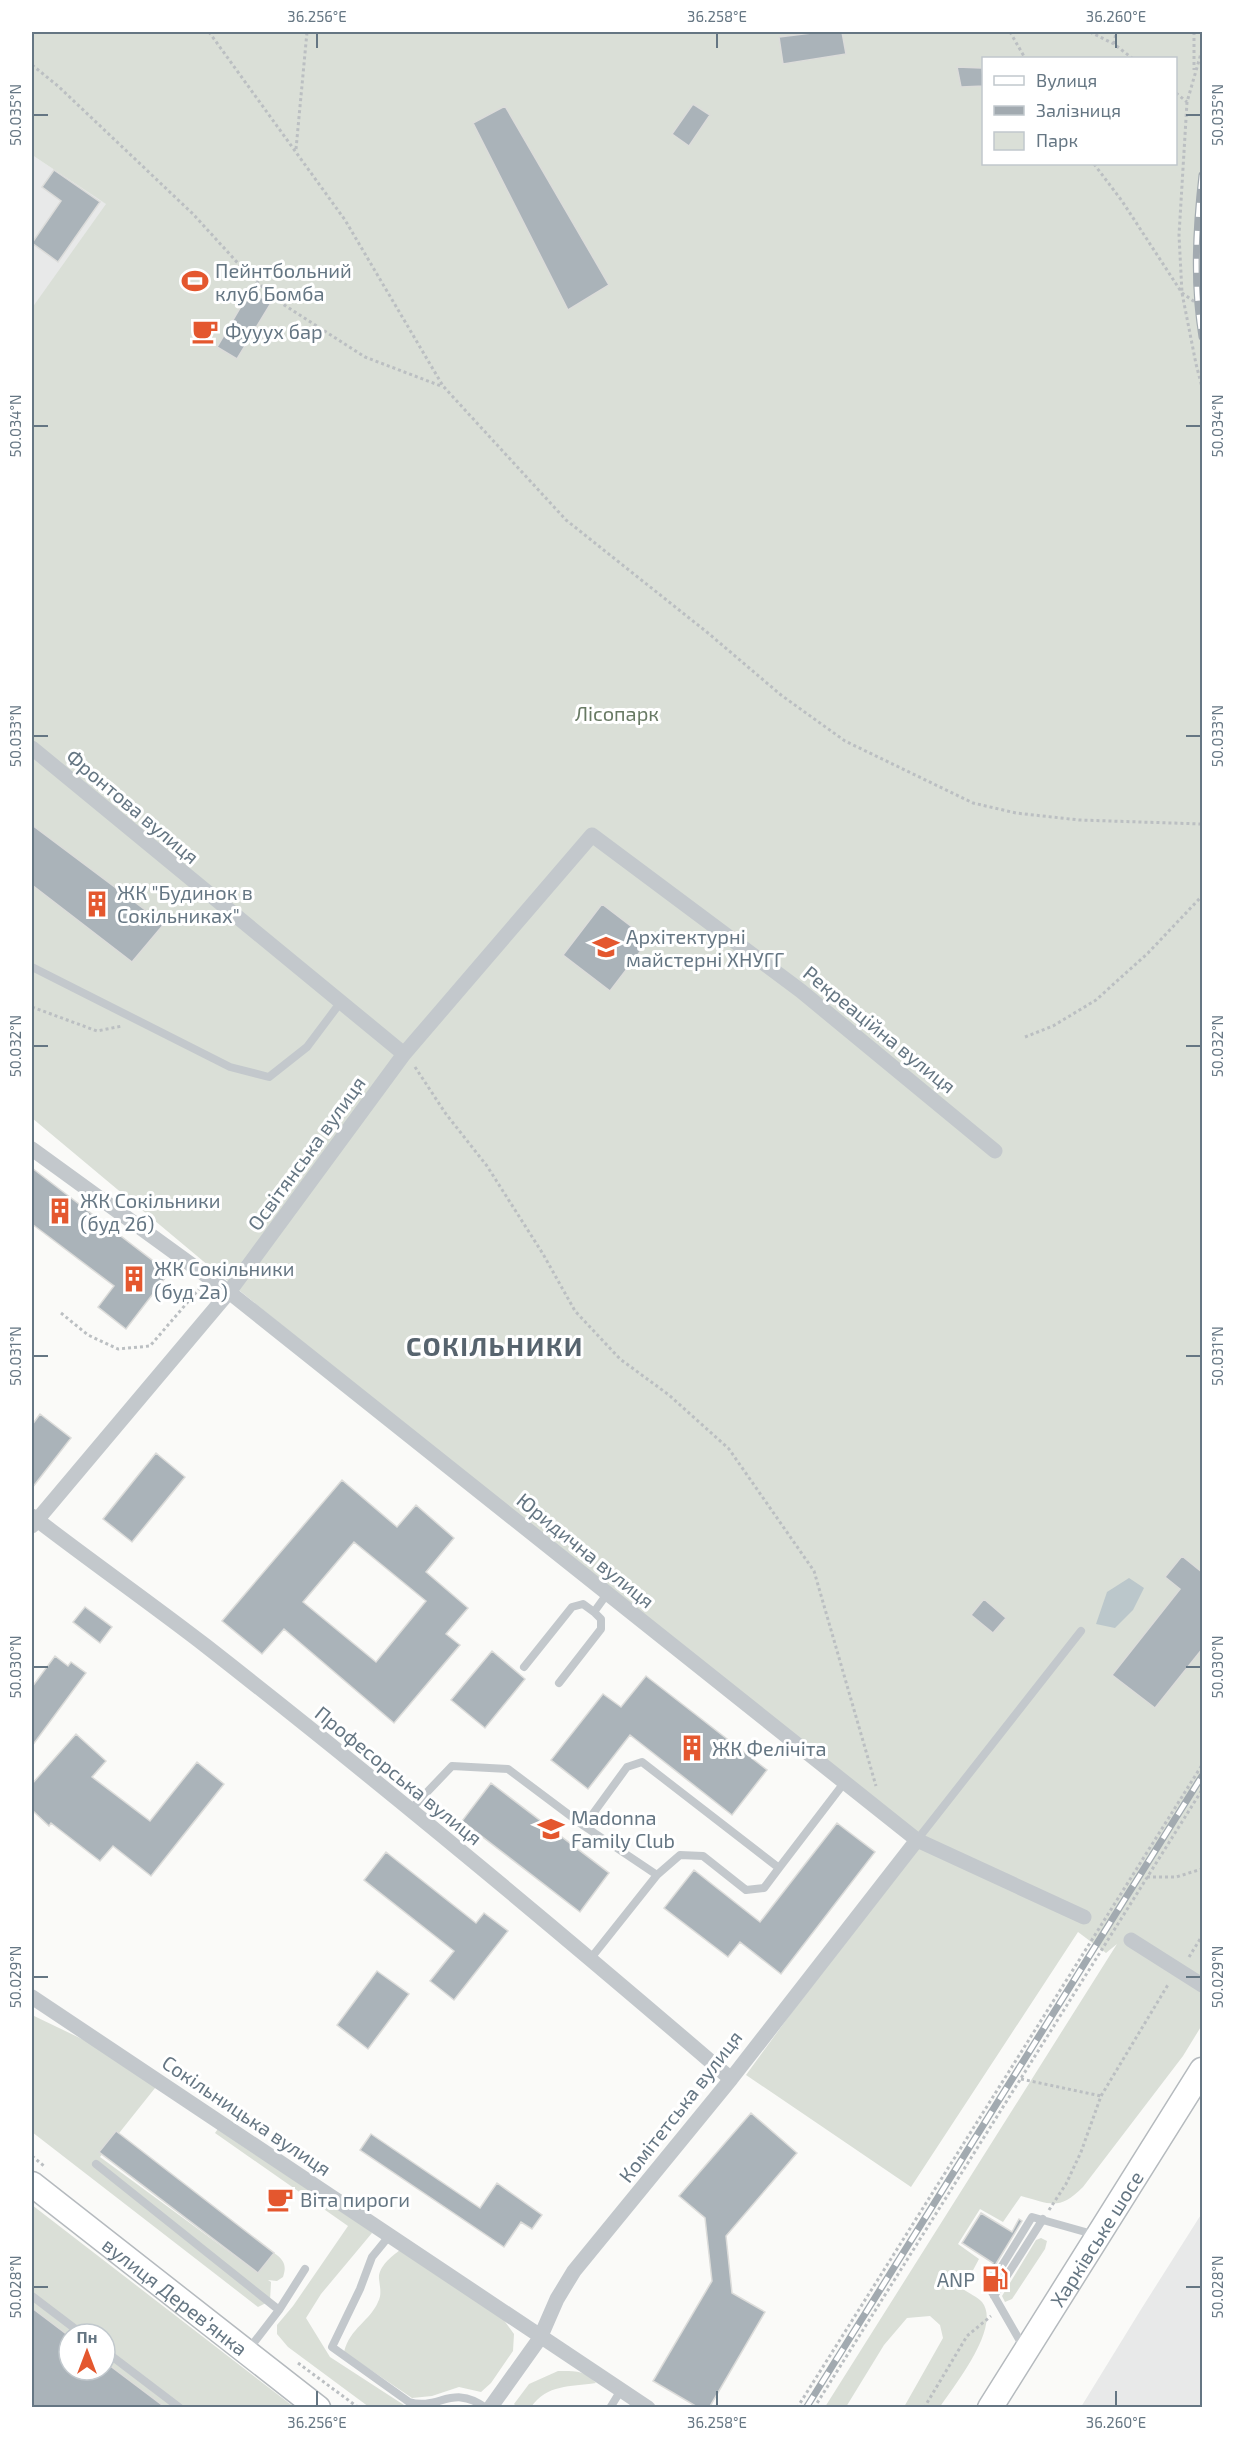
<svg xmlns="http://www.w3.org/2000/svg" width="1234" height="2439" viewBox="0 0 1234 2439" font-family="'Exo 2',sans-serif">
<rect width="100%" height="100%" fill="#fafaf8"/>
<!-- built -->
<path fill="#e8e9e9" d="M 32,155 L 107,204 L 32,312 Z
M 1202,2213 L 1202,2407 L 1081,2407 L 1140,2311 Z"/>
<!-- green -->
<path fill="#dadfd7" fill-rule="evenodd" d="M 32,32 L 1202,32 L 1202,2025 L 1183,2056 L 1083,2187 C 1059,2211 1051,2204 1021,2196 L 1003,2222 L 980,2209 L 958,2244 L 979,2259 L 963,2289 C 968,2293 978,2297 982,2302 C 1002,2327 953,2387 940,2407 L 904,2407 L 943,2338 L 940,2325 L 930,2316 L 907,2318 L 884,2345 L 846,2407 L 825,2407 L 1117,1944 L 1106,1953 L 1078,1932 L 911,2187 L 746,2075 L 917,1841 L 203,1261 L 32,1118 L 32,308 L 106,204 L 32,155 ZM 984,58 L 1176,58 L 1176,164 L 984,164 Z
M 32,2015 L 163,2078 L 100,2157 L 258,2273 L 274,2253 C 284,2260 287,2265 283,2277 L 277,2281 L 268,2280 L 271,2282 L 270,2301 L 258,2307 L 32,2132 Z
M 220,2126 L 369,2227 L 372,2233 L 321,2294 L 306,2318 L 330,2357 L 407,2407 L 369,2407 L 288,2347 L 277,2334 L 277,2325 L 293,2306 L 348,2226 L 215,2133 Z
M 32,2205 L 294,2407 L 32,2407 ZM 69,2334 L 105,2334 L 105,2370 L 69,2370 Z
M 1041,2238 L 1047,2241 L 1045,2249 L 1012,2299 L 1005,2302 L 1002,2296 L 1036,2240 Z
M 400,2250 L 498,2312 L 514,2334 L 513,2351 L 491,2383 L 481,2392 L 459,2387 L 432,2396 L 412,2398 L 344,2352 C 350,2328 370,2321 378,2302 C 382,2294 380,2288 379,2279 C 378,2267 391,2257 400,2250 Z
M 558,2371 C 573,2371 586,2370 596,2383 C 569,2387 548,2384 531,2407 L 517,2407 L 514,2404 L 529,2384 Z"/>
<!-- water -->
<path fill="#bbc7cb" d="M 1129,1578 L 1144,1588 L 1133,1610 L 1115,1628 L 1096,1624 L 1107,1592 Z"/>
<!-- building -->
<path fill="#aab3b9" stroke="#dcdcda" stroke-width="1.5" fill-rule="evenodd" d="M 820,32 L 842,32 L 846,54 L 783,64 L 779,37 Z
M 957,67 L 982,68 L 984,86 L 961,87 Z
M 693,104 L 710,115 L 689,146 L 672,134 Z
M 505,106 L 609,285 L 568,310 L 473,123 Z
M 54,170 L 100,202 L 58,262 L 32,243 L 61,201 L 42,187 Z
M 250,291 L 271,303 L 237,359 L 217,347 Z
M 32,825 L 164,924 L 132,962 L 32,885 Z
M 602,904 L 649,940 L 610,991 L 563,955 Z
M 32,1168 L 169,1273 L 126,1329 L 98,1307 L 114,1286 L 32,1224 Z
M 40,1414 L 71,1438 L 32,1488 L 32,1425 Z
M 156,1453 L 185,1477 L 132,1542 L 103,1519 Z
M 342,1480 L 397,1527 L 416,1505 L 454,1538 L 426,1572 L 468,1608 L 446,1634 L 460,1645 L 394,1723 L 284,1629 L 262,1654 L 222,1621 ZM 354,1542 L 426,1601 L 376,1662 L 303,1602 Z
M 1182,1556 L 1203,1573 L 1203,1648 L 1155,1708 L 1112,1675 L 1180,1589 L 1165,1577 Z
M 984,1599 L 1006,1618 L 993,1633 L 971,1615 Z
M 85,1607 L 112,1627 L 100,1643 L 73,1622 Z
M 492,1651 L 525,1679 L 485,1728 L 451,1700 Z
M 55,1656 L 68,1666 L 71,1662 L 86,1673 L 32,1746 L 32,1687 Z
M 646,1676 L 767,1770 L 732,1815 L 630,1735 L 588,1789 L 551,1760 L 603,1694 L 621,1707 Z
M 76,1734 L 106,1761 L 92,1777 L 150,1821 L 197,1762 L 224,1784 L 151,1876 L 113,1846 L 100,1861 L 51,1823 L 49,1826 L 32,1810 L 32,1784 Z
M 491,1783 L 609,1873 L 580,1912 L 462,1821 Z
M 837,1823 L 875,1852 L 781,1974 L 740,1942 L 728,1957 L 664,1908 L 694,1870 L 760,1922 Z
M 386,1852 L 476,1923 L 484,1913 L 508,1931 L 454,2000 L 430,1981 L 454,1951 L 364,1880 Z
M 377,1971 L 409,1994 L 368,2049 L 337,2025 Z
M 751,2113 L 797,2153 L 726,2236 L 732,2293 L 765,2312 L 709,2408 L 699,2408 L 653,2381 L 712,2281 L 705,2218 L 679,2196 Z
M 116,2131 L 274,2253 L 258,2273 L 99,2152 Z
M 371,2134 L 480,2208 L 497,2183 L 542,2215 L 532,2229 L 521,2222 L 504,2247 L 360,2150 Z
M 981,2213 L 1012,2232 L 1019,2219 L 1022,2221 L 991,2272 L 988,2271 L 993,2263 L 962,2243 Z
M 32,2308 L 69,2336 L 69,2370 L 105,2370 L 105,2362 L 166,2408 L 32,2408 Z"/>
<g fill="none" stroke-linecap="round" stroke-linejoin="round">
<!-- primary casing -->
<g stroke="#b5babe" stroke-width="27">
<g id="primary">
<path id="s1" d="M 32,2184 L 318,2408"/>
<path id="s2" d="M 990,2408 L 1202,2070"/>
</g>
</g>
<!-- path -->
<path stroke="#bbbfc2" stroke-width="3" stroke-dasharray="3 3" stroke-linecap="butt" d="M 209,32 L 345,220 L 443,386 L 566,520 L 708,633 L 781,695 L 845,741 L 973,803 L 1016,813 L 1079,820 L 1202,824
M 682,32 L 757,32
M 1010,32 L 1025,58
M 1090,32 L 1114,44 L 1132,58
M 1194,32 L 1194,70
M 1114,44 L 1116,32
M 1202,50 L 1187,102 L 1179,235 L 1182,293 L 1196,364 L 1202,387
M 32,65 L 58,86 L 193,214 L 246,272 L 278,301 L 365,357 L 441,386
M 1176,93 L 1187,102
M 296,149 L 307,32
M 1094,164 L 1122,201 L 1182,293 L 1202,307
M 32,1007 L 97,1031 L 122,1026
M 1025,1037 L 1053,1026 L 1096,1000 L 1148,953 L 1202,896
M 415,1067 L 446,1114 L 487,1166 L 543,1254 L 575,1311 L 620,1359 L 669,1395 L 729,1449 L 814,1571 L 876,1786
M 61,1313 L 88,1335 L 118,1349 L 150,1346 L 199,1289
M 1147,1877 L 1176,1877 L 1202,1869
M 1189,1957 L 1202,1936
M 1021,2079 L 1101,2096
M 32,2156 L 44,2166
M 1049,2210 L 1066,2184 L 1081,2152 L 1101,2096 L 1169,1983
M 298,2363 L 359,2408
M 797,2408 L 1202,1765
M 814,2408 L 1202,1790
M 924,2408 L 967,2336 L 991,2316"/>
<!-- service -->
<path stroke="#c3c8cc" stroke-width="8" d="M 32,967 L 230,1067 L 269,1077 L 307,1047 L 340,1003
M 524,1667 L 572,1607 L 583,1604 L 594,1612 L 607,1594
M 559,1683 L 601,1629 L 601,1619 L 594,1612
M 410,1810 L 452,1766 L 508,1769 L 584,1826 L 657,1875 L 591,1958
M 584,1826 L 627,1767 L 642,1762 L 779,1868 L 764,1888 L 746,1890 L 703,1856 L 680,1855 L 657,1875
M 917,1840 L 1081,1631
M 779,1868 L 844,1783
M 96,2164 L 279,2310
M 390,2235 L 372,2257 L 360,2289 L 332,2347 L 409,2402 C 439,2411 452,2383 486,2408
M 32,2296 L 82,2334
M 994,2296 L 1043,2219
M 1024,2348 L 989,2287 L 1032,2217 L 1096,2235
M 249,2349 L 279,2310 L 305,2269
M 105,2351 L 180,2408
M 610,2408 L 621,2390"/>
<!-- minor -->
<path stroke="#c3c8cc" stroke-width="15" d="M 32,748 L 404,1054
M 32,1149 L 229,1292 L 917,1840 L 1084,1917
M 32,1516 C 89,1560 149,1602 206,1646 C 385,1786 559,1931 731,2079
M 32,1526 L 229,1292 L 404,1054 L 592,835 L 801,991 L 995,1151
M 1131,1940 L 1202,1985
M 32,1997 L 648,2408
M 490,2408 L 540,2338 L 557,2299 L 574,2271 L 731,2079 L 917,1840"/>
<!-- primary -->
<use href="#primary" stroke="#fff" stroke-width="24"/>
<!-- rail casing -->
<g stroke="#a2aab0" stroke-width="7">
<path id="rail" d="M 1202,175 C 1196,229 1193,283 1202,337
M 806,2408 L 1202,1776"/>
</g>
<!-- rail -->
<use href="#rail" stroke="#fff" stroke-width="4.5" stroke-dasharray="14" stroke-linecap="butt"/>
</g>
<!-- ticks -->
<path fill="none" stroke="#657683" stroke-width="2" d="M 317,33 L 317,48M 717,33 L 717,48M 1116,33 L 1116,48M 33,115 L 48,115M 1186,115 L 1201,115M 33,426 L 48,426M 1186,426 L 1201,426M 33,736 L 48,736M 1186,736 L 1201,736M 33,1046 L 48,1046M 1186,1046 L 1201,1046M 33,1356 L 48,1356M 1186,1356 L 1201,1356M 33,1667 L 48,1667M 1186,1667 L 1201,1667M 33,1977 L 48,1977M 1186,1977 L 1201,1977M 33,2287 L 48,2287M 1186,2287 L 1201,2287M 317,2391 L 317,2406M 717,2391 L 717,2406M 1116,2391 L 1116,2406"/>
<!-- icons -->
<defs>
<g id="stadium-bare" transform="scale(2.07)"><path d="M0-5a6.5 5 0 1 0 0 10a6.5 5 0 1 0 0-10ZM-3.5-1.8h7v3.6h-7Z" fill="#e4572e" stroke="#fff" stroke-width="2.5" paint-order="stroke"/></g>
<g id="cafe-bare" transform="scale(2.07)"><path d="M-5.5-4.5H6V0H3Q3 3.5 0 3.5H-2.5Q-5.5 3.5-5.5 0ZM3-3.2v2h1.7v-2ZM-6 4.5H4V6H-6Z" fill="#e4572e" stroke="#fff" stroke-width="2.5" paint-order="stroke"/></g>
<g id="building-bare" transform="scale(2.07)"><path d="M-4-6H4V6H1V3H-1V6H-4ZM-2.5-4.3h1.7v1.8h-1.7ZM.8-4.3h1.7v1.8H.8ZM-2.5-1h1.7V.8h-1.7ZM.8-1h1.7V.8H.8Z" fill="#e4572e" stroke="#fff" stroke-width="2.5" paint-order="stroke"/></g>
<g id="school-bare" transform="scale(2.07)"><path d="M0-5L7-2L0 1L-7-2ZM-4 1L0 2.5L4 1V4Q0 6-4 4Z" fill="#e4572e" stroke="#fff" stroke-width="2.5" paint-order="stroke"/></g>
<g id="fuel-bare" transform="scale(2.07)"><path d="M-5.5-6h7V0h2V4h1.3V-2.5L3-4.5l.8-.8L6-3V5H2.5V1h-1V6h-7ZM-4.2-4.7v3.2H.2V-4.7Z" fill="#e4572e" stroke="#fff" stroke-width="2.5" paint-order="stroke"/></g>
</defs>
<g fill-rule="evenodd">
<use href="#stadium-bare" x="195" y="281"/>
<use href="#cafe-bare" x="205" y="331"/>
<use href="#building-bare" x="97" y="904"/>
<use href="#school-bare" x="606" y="947"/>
<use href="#building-bare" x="60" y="1211"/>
<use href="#building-bare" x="134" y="1279"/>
<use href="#building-bare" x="692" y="1748"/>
<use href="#school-bare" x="551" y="1829"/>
<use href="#cafe-bare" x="280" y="2199"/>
<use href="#fuel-bare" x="995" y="2279"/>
</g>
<g text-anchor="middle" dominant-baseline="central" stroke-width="6" stroke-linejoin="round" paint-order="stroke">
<!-- poi labels -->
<g font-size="20" fill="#657683" stroke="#fff" text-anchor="start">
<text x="215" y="270">Пейнтбольний<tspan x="215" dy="23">клуб Бомба</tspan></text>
<text x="225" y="331">Фууух бар</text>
<text x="117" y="892">ЖК "Будинок в<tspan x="117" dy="23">Сокільниках"</tspan></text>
<text x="626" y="936">Архітектурні<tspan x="626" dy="23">майстерні ХНУГГ</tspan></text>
<text x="80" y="1200">ЖК Сокільники<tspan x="80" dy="23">(буд 2б)</tspan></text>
<text x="154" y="1268">ЖК Сокільники<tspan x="154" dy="23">(буд 2а)</tspan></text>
<text x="712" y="1748">ЖК Фелічіта</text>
<text x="571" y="1817">Madonna<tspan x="571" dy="23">Family Club</tspan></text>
<text x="300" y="2199">Віта пироги</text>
<text x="975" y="2279" text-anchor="end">ANP</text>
</g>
<!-- park labels -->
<g font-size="20" fill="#687a64" stroke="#fff">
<text x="617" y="713">Лісопарк</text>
</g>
<!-- street labels -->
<g font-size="20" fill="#657683" stroke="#fff">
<text transform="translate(133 806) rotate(40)">Фронтова вулиця</text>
<text transform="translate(880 1029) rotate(39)">Рекреаційна вулиця</text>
<text transform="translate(306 1153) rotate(-54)">Освітянська вулиця</text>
<text transform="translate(586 1550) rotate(39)">Юридична вулиця</text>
<text transform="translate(399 1775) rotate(39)">Професорська вулиця</text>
<text transform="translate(680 2106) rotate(-52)">Комітетська вулиця</text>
<text transform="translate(247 2115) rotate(34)">Сокільницька вулиця</text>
<text stroke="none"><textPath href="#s2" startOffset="200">Харківське шосе</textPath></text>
<text stroke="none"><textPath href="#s1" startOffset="182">вулиця Дерев’янка</textPath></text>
</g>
<!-- district labels -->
<g font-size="26" font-weight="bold" letter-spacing="1.5" fill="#57646e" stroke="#fff">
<text x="495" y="1345">СОКІЛЬНИКИ</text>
</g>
</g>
<!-- border -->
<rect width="1234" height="2439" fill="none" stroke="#ffffff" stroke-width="66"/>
<!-- legend -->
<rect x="982" y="57" width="195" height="108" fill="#ffffff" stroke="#c1c8cd" stroke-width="1.5"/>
<rect x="994" y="76" width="30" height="9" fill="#ffffff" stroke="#c1c8cd" stroke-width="1.5"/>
<text x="1036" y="87" font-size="18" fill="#657683">Вулиця</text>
<rect x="994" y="106" width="30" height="9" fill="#a2aab0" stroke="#c1c8cd" stroke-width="1.5"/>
<text x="1036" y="117" font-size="18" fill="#657683">Залізниця</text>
<rect x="994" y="132" width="30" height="18" fill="#dadfd7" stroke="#c1c8cd" stroke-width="1.5"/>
<text x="1036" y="147" font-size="18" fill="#657683">Парк</text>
<!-- north arrow -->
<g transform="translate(87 2352)"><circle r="28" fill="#ffffff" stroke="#c1c8cd" stroke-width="1.5"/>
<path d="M0-4.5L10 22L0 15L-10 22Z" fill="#e4572e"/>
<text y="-9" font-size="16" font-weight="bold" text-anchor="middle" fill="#657683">Пн</text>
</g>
<rect x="33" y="33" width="1168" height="2373" fill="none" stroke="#657683" stroke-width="2"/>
<g font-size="15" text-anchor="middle" fill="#657683">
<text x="317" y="22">36.256°E</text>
<text x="717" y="22">36.258°E</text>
<text x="1116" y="22">36.260°E</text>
<text transform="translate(16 115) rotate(-90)" y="5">50.035°N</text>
<text transform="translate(1218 115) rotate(-90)" y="5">50.035°N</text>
<text transform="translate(16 426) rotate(-90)" y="5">50.034°N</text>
<text transform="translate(1218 426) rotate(-90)" y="5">50.034°N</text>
<text transform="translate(16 736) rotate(-90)" y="5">50.033°N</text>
<text transform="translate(1218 736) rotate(-90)" y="5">50.033°N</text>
<text transform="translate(16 1046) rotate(-90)" y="5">50.032°N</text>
<text transform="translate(1218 1046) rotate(-90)" y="5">50.032°N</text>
<text transform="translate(16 1356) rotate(-90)" y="5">50.031°N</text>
<text transform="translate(1218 1356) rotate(-90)" y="5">50.031°N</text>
<text transform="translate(16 1667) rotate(-90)" y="5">50.030°N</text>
<text transform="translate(1218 1667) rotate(-90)" y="5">50.030°N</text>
<text transform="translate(16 1977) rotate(-90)" y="5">50.029°N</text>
<text transform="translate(1218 1977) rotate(-90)" y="5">50.029°N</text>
<text transform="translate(16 2287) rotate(-90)" y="5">50.028°N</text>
<text transform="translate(1218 2287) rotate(-90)" y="5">50.028°N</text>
<text x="317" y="2428">36.256°E</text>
<text x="717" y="2428">36.258°E</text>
<text x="1116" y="2428">36.260°E</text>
</g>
</svg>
